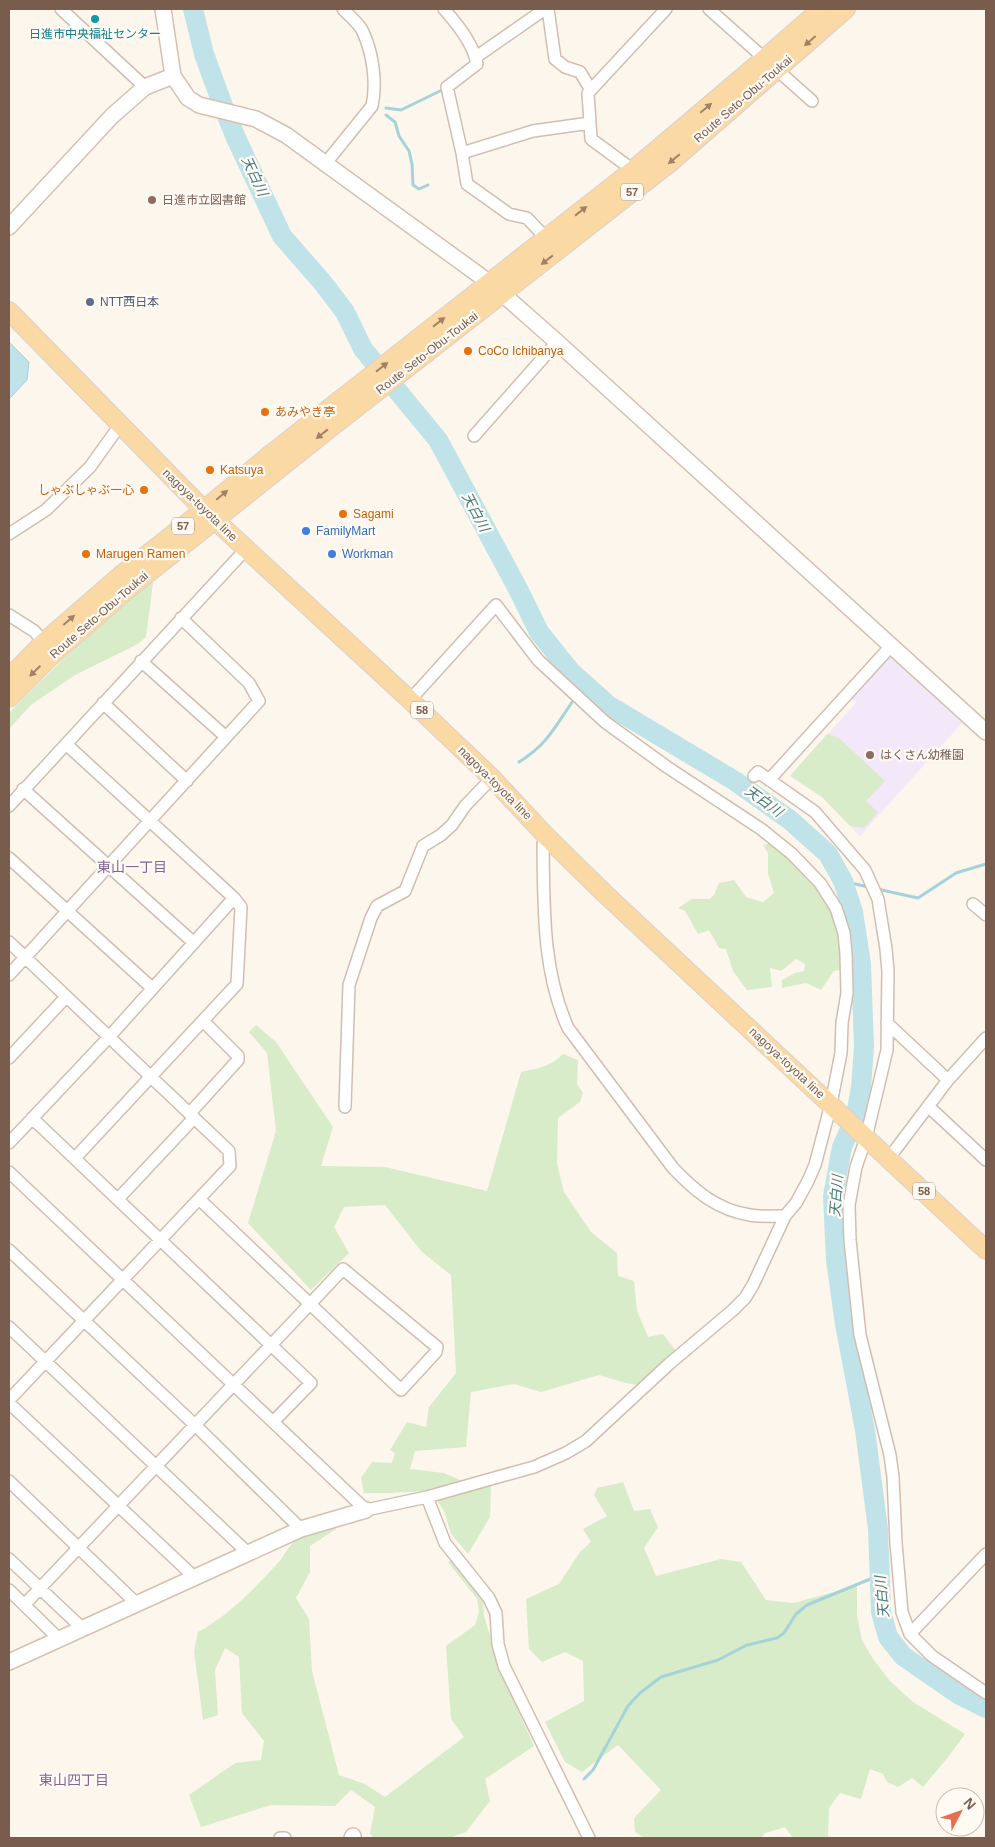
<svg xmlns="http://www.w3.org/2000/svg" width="995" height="1847" viewBox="0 0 995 1847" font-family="Helvetica,'Noto Sans JP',sans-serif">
<rect width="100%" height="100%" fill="#fdf6ec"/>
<!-- education -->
<path fill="#f3e8fa" d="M 889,655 L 962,723 L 860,836 L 822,797 L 790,776 L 856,703 L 851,698 Z"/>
<!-- green -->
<path fill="#d8ecc9" d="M 149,583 L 153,583 L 146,637 L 138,644 L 75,675 L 31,705 L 9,729 L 9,713 C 53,667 100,625 149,583 Z
M 827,734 L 839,738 L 885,781 L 866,801 L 878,812 L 864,828 L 850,826 L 822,797 L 790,776 Z
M 769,844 L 804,872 L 819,886 L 841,925 L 845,969 L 834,971 L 821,990 L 806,983 L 782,988 L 782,980 L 795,973 L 804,971 L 805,964 L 796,959 L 781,971 L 770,968 L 772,987 L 747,990 L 733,971 L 726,949 L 719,948 L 709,930 L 698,934 L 685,911 L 678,908 L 692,899 L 710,899 L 714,895 L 719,883 L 734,880 L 746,897 L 763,902 L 774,893 L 768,873 L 768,853 L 763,845 Z
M 256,1025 L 276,1042 L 333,1127 L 321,1166 L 385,1167 L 487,1191 L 521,1072 C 536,1069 552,1066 563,1054 L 578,1060 L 577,1084 L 583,1093 L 580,1102 L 558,1118 L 557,1164 L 564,1192 L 591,1232 L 617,1253 L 618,1276 L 634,1281 L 637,1311 L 648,1337 L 663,1334 L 677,1352 L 637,1385 L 626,1383 L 599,1375 L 541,1392 L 514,1384 L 471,1392 L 466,1447 L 415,1451 L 410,1469 L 444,1473 L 460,1480 L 463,1493 L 491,1485 L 490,1517 L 468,1554 L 451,1534 L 444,1511 L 431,1491 L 389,1493 L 364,1493 L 361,1478 L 372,1462 L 392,1463 L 395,1453 L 390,1450 L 407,1422 L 426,1427 L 429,1407 L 456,1373 L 451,1275 L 422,1252 L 385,1205 L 344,1207 L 334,1227 L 349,1253 L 311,1290 L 248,1223 L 276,1131 L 267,1053 L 249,1032 Z
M 623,1482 L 634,1511 L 650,1509 L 658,1527 L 644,1548 L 656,1576 L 721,1559 L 741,1562 L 766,1600 L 793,1603 L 857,1586 L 857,1616 L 862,1640 L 873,1659 L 890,1681 L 913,1702 L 965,1734 L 949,1756 L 923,1787 L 912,1778 L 898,1787 L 887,1782 L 883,1774 L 870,1769 L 861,1799 L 840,1793 L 829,1808 L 828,1838 L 793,1838 L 785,1827 L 765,1833 L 761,1838 L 645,1838 L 635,1832 L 634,1818 L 661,1790 L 618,1745 L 582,1772 L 565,1762 L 545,1722 L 584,1701 L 583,1661 L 565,1652 L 542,1662 L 529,1649 L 526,1599 L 559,1584 L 580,1552 L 591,1542 L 583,1529 L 607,1516 L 594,1495 L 597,1488 Z
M 339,1523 L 336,1529 L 310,1546 L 310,1572 L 296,1598 L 309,1619 L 312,1671 L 339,1775 L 365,1784 L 385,1797 L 464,1737 L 451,1719 L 446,1646 L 475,1625 L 479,1612 L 477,1599 L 448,1562 L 452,1560 L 483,1598 L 484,1616 L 502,1675 L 534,1746 L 485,1779 L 490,1801 L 466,1832 L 449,1838 L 374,1838 L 370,1834 L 375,1807 L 351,1790 L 335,1806 L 271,1805 L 201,1827 L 189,1795 L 235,1763 L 261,1760 L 264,1741 L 242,1713 L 239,1657 L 225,1648 L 215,1670 L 218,1715 L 203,1720 L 194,1651 L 198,1632 C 229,1615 253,1590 277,1564 C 283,1558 287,1548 293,1543 C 306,1532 324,1528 339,1523 Z"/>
<!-- water -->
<path fill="#bfe3e8" stroke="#a5d3da" d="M 9,342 L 29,362 L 27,380 L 9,399 Z"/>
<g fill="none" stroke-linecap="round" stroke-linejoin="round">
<!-- stream -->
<path stroke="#a5d3da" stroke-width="3" d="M 386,108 L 401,110 L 440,91
M 386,115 L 395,122 L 399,136 L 409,151 L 412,164 L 413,185 L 419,189 L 428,185
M 579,693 L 585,685
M 519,762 C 550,742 555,726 575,698
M 843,881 L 868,887
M 877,889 L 918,898 L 956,873 L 986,864
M 584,1779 L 593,1770 L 628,1706 L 640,1693 L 661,1677 L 718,1660 L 747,1645 L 777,1638 L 784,1633 L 796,1614 L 807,1605 L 880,1575"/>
<!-- river -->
<path stroke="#bfe3e8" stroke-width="20" d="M 193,9 L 204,54 L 223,106 L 236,138 L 282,236 L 323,283 L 345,312 L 363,349 L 438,440 L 518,589 L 539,632 L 571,672 L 608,705 L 735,781 L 790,820 L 828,854 L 843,881 L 853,912 L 861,964 L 864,1047 L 861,1087 L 856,1116 L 842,1147 L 833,1196 L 836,1260 L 845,1324 L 865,1430 L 878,1529 L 881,1612 L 888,1637 L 903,1656 L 958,1694 L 986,1708"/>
<!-- street casing -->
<g stroke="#d1beb0" stroke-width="14">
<path id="street" d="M 61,9 L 145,87
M 444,9 C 457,24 473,43 477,64 L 447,87 L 462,153 L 467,184 L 509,214 L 527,218 L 546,238
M 548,9 L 555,59 L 565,67 L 580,72 L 591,90
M 709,9 L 812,101
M 476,57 L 545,9
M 590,123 L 588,93 L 666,9
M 462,153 L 533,131 L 590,123 L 591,139 L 633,170
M 325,164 L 372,106 C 377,83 373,54 363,32 C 360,24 349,16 343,9
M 474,436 L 557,342
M 9,534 L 46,510 L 90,467 L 120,425
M 9,615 L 34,631 L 44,642
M 141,661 L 226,737
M 103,703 L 187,781
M 66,744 L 234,898 L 241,907 L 237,984 L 75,1158
M 754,776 L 758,772 L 815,812 L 865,870 L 878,899 L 886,949 L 888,971 L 887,1050 L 866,1138 L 856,1167 L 849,1205 L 850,1240 L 860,1335 L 890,1455 L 893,1477 L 896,1543 L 902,1612 L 910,1634 L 932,1656 L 986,1693
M 769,780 L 891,646
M 23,789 L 194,943
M 9,806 L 246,549
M 548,838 L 543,844 C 544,907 542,970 568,1028 L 673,1168 C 695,1191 717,1210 750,1215 C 761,1217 774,1216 785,1216
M 9,858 L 152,988
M 973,904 L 986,915
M 9,942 L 229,1151 L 230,1166 L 9,1400
M 9,975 L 259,701 L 249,683 L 181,618
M 887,1023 L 948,1080
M 9,1058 L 66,997
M 345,1107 L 349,985 L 371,918 L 377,906 L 405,891 L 423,846 L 441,835 L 452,825 L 465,806 L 492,778
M 929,1107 L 986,1160
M 190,1113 L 238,1060 L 238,1056 L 203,1021
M 32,1118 L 311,1383 L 273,1422
M 9,1143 L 109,1037 L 234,898
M 889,1158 L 948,1080 L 986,1038
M 9,1172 L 366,1510 L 427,1497 L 505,1475 L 534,1467 L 566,1453 L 586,1441 L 669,1364 L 733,1310 L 745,1298 L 753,1285 L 785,1216 L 796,1203 L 808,1181 L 815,1165 L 831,1104 L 841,1053 L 842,1023 L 847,993 L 846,954 L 844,933 L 836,908 L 820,883 L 792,854 L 761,829 L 667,767 L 605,722 L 538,660 L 496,605 L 410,700
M 118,1199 L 194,1118
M 9,1250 L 195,1425 L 301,1529
M 343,1269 L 437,1347 L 436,1352 L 401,1390 L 310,1304 Z
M 9,1327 L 248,1553
M 9,1403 L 190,1573 L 192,1578
M 9,1481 L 136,1603
M 427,1497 L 445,1543 L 489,1598 L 496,1613 L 498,1644 L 504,1666 L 589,1838
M 9,1559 L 82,1628
M 9,1590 L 59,1639
M 25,1604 L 310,1304 L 199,1199
M 910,1634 L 986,1554
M 280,1838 L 285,1838"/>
</g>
<!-- secondary casing -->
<g stroke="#d6c0b0" stroke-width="18">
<path id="secondary" d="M 163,9 L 173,76 L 188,98 L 199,105 L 256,119 L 286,135 L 490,283 L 557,342 L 986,732
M 9,227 L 112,116 L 145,87 L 173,76
M 9,1662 L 301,1529 L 366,1510
M 352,1838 L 353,1836"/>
</g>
<!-- primary casing -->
<g stroke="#dad1cd" stroke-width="20">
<path id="primary" d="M 9,311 L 204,510 L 410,700 L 492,778 L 548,838 L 604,893 L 986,1250
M 9,678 L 44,642 L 121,575 L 204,510 L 271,454 L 633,170 L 764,59 L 821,9
M 9,698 L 50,657 L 127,590 L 329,429 L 672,161 L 846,9"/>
</g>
<!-- street -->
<use href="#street" stroke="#fff" stroke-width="11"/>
<!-- secondary -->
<use href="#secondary" stroke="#fff" stroke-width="15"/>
<!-- primary -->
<use href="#primary" stroke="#fbd9a5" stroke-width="18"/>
</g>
<!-- one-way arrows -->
<defs><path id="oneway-solid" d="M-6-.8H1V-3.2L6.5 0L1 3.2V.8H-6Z" transform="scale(1.25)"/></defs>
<g fill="#a18267">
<use href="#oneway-solid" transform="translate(810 41) rotate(139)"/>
<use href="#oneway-solid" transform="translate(706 108) rotate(-40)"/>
<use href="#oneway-solid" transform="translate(674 159) rotate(140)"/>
<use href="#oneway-solid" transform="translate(581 211) rotate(-38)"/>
<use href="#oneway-solid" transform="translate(547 260) rotate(142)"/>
<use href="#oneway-solid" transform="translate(439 322) rotate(-38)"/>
<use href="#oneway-solid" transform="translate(382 367) rotate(-38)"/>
<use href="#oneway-solid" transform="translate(322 434) rotate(142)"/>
<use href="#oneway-solid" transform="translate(222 495) rotate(-40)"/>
<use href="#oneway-solid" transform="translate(69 620) rotate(-41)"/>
<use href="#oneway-solid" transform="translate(35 671) rotate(136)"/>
</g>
<!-- markers -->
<circle fill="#0f9aa8" stroke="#fffaf3" stroke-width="2" cx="95" cy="19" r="5"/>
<g fill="#8d6e63" stroke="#fffaf3" stroke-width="2">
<circle cx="152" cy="200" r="5"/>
<circle cx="870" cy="755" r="5"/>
</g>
<circle fill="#5c6f8a" stroke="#fffaf3" stroke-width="2" cx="90" cy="302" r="5"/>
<g fill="#e8710a" stroke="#fffaf3" stroke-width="2">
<circle cx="468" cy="351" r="5"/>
<circle cx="265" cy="412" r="5"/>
<circle cx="210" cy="470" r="5"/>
<circle cx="144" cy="490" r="5"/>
<circle cx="343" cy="514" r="5"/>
<circle cx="86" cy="554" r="5"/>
</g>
<g fill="#3f7fe0" stroke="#fffaf3" stroke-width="2">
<circle cx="306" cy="531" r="5"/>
<circle cx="332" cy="554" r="5"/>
</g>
<g text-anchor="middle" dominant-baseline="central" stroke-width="4.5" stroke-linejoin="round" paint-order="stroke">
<!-- shield labels -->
<g fill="#fffaf3" stroke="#a28b7f" stroke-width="1">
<rect x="621" y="183.5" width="22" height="17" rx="4"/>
<rect x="172" y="517.5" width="22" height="17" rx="4"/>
<rect x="411" y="701.5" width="22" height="17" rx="4"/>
<rect x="913" y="1182.5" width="22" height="17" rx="4"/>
</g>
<g font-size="11" font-weight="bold" fill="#7a5c4d">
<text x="632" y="192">57</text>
<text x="183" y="526">57</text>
<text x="422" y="710">58</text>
<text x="924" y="1191">58</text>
</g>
<!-- culture labels -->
<g font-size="12" fill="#0d838f" stroke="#fffaf3">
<text x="95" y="34">日進市中央福祉センター</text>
</g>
<!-- street labels -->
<g font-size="12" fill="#7a5c4d" stroke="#fffaf3">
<text transform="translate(743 99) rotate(-41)">Route Seto-Obu-Toukai</text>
<text transform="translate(427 353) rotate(-38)">Route Seto-Obu-Toukai</text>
<text transform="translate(200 505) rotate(44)">nagoya-toyota line</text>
<text transform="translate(99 615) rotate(-41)">Route Seto-Obu-Toukai</text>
<text transform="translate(495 783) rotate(45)">nagoya-toyota line</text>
<text transform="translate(787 1063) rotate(43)">nagoya-toyota line</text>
</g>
<!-- education labels -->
<g font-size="12" fill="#785e54" stroke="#fffaf3" text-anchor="start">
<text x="162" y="200">日進市立図書館</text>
<text x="880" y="755">はくさん幼稚園</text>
</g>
<!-- service labels -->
<g font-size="12" fill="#4e5e75" stroke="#fffaf3" text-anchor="start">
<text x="100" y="302">NTT西日本</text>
</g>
<!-- food labels -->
<g font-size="12" fill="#c56008" stroke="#fffaf3" text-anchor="start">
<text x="478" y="351">CoCo Ichibanya</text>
<text x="275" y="412">あみやき亭</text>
<text x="220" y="470">Katsuya</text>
<text x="134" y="490" text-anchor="end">しゃぶしゃぶ一心</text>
<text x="353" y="514">Sagami</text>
<text x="96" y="554">Marugen Ramen</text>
</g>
<!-- shop labels -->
<g font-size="12" fill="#366cbe" stroke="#fffaf3" text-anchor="start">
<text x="316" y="531">FamilyMart</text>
<text x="342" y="554">Workman</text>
</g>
<!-- water labels -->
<g font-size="14" font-style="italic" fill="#437c86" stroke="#fffaf3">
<text transform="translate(255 176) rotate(65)">天白川</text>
<text transform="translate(476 512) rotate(62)">天白川</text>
<text transform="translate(764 801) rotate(36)">天白川</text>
<text transform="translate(836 1196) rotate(-86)">天白川</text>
<text transform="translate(882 1597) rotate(-95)">天白川</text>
</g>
<!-- neighbourhood labels -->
<g font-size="14" fill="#846695" stroke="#fffaf3">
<text x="132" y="867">東山一丁目</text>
<text x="74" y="1780">東山四丁目</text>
</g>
</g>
<!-- border -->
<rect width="995" height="1847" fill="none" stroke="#7a5c4d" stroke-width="20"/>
<!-- north arrow -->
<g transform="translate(960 1812) rotate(49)"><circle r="24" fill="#fffaf3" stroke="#cabbb1"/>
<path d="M0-4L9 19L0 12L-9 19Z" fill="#e76f51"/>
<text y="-8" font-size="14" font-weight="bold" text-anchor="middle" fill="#7a5c4d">N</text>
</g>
</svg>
